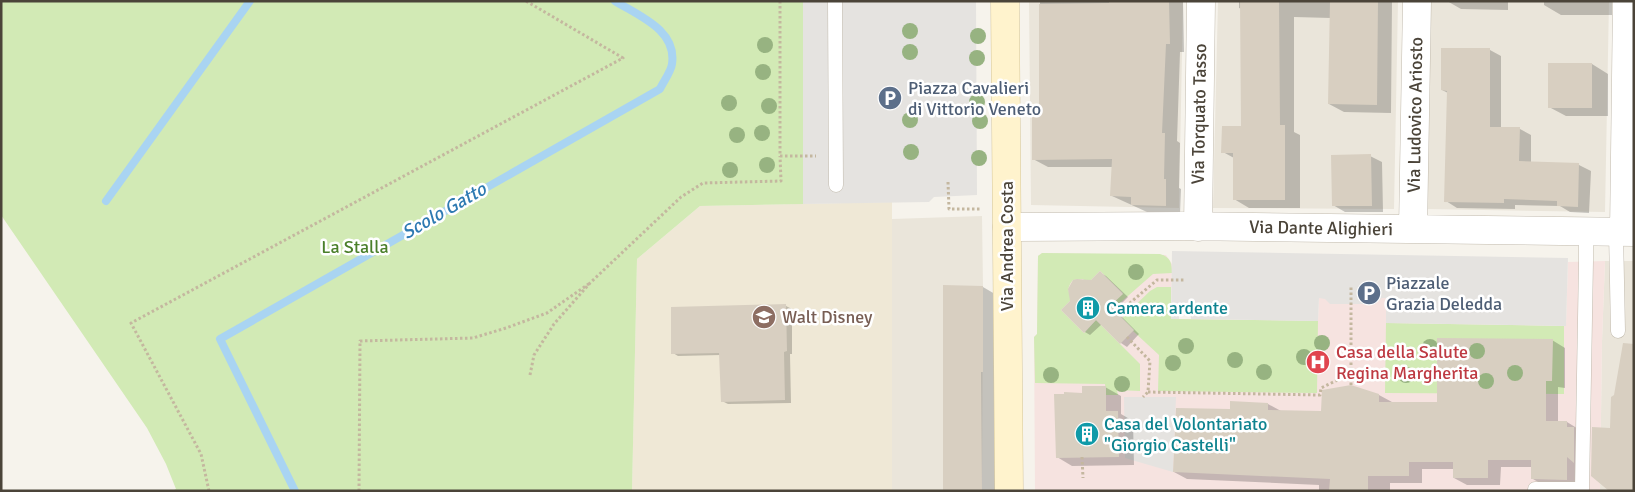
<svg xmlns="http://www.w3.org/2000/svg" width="1635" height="492" viewBox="0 0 1635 492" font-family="Signika,sans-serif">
<rect width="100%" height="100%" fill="#f6f3ec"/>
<!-- residential -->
<path fill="#eae5da" d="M 1029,1 L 1183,1 L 1179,208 L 1031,205 Z
M 1218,1 L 1398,1 L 1394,209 L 1213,208 Z
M 1430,1 L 1609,1 L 1605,212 L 1426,209 Z
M 982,216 L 983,286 L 982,491 L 892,491 L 892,219 Z
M 1605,261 L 1634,261 L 1634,491 L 1600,491 L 1602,341 Z"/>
<!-- education -->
<path fill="#efe8d6" d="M 892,202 L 892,491 L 632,491 L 637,259 L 700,206 Z"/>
<!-- medical -->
<path fill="#f6e3e0" d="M 1042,253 L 1166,255 L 1172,264 L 1171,319 L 1318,321 L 1319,298 L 1386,298 L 1386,323 L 1564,326 L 1566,325 L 1568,262 L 1605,261 L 1602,341 L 1600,491 L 1035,491 L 1034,337 L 1037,334 L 1038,256 Z"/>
<!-- green -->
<path fill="#d2eab5" d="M 1,1 L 803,1 L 803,204 L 700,206 L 637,259 L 632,491 L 172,491 L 176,489 L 166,464 L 147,428 L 1,215 Z
M 1042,253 L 1160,254 C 1171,257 1172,264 1172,273 L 1153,274 L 1113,309 L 1110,306 L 1123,293 L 1100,271 L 1087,284 L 1083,279 L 1073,280 C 1067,287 1067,292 1073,298 L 1061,310 L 1084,333 L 1096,320 L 1140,364 L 1140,391 L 1117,390 L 1118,395 L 1106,395 L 1105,384 L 1035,383 L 1034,337 L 1037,334 L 1038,256 Z
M 1157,287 L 1171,287 L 1171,319 L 1318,321 L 1317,393 L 1158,391 L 1159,355 L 1133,331 L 1134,330 L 1122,318 L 1150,291 Z
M 1386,323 L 1564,326 L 1564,394 L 1385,393 Z"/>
<!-- parking -->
<path fill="#e5e3e0" d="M 803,1 L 976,1 L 977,195 L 934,197 L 929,202 L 803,204 Z
M 1172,251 L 1568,258 L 1566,326 L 1386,323 L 1386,298 L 1382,298 L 1375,304 L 1330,304 L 1325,299 L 1319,298 L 1318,321 L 1191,319 L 1191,312 L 1179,312 L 1179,319 L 1171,319 Z
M 1124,397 L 1176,397 L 1173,472 L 1125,458 Z"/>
<!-- shadow -->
<path fill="#0003" d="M 1040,1 L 1183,1 L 1184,52 L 1180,52 L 1177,141 L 1180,143 L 1179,188 L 1181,189 L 1180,214 L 1147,212 L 1112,196 L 1113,167 L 1048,167 L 1033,159 L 1040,117 Z
M 1239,1 L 1392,1 L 1391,113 L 1344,112 L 1329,104 L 1331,18 L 1294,17 L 1294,132 L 1300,135 L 1300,208 L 1249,208 L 1234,199 L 1234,158 L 1223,152 L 1243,127 L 1242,9 L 1239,8 Z
M 1447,1 L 1508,1 L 1508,10 L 1461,9 Z
M 1544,1 L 1612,1 L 1612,15 L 1561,15 L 1544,5 Z
M 1490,50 L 1501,56 L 1501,128 L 1520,129 L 1531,135 L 1531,163 L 1579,165 L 1591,171 L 1589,213 L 1570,212 L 1560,206 L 1515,205 L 1515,209 L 1457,208 L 1446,201 L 1448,93 L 1442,90 Z
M 1592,64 L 1608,74 L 1608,116 L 1566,116 L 1549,107 Z
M 1370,156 L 1382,162 L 1383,212 L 1345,212 L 1333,205 Z
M 1100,273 L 1106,276 L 1128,297 L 1115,310 L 1139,334 L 1127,347 L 1121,343 L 1102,324 L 1090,335 L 1085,332 L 1092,281 Z
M 944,287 L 983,287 L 1000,297 L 998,491 L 945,491 Z
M 786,306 L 792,309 L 792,354 L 790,354 L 791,403 L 728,404 L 722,401 L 721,355 L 678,356 L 673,353 Z
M 1552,340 L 1565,348 L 1565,388 L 1558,387 L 1558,423 L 1567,422 L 1580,430 L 1580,486 L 1545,486 L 1533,479 L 1533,467 L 1501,467 L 1500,485 L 1467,485 L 1454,478 L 1454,469 L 1422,469 L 1422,483 L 1390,483 L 1390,491 L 1319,491 L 1319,485 L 1187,479 L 1174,472 L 1232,411 L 1232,402 L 1268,404 L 1281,411 L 1322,412 L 1379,395 L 1392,402 L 1438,403 Z
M 1105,387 L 1121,396 L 1121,414 L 1133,421 L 1134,465 L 1072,466 L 1057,457 L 1083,394 Z"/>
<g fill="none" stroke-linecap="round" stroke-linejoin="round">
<!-- stream -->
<path stroke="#a9d4f2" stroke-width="8" d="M 106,201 L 250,1
M 295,491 L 220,339 L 660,89 C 663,82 671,72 672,64 C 677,30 639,16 615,1"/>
</g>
<!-- building -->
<path fill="#d8cfc1" d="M 1109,1 L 1169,1 L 1170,44 L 1166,44 L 1162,133 L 1165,133 L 1164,179 L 1166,179 L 1166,206 L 1131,205 L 1131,197 L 1110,196 L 1112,159 L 1032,160 L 1032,116 L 1039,116 L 1039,4 L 1109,3 Z
M 1240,1 L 1279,1 L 1280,125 L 1285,125 L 1285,200 L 1233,200 L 1233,153 L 1221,153 L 1222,126 L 1241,126 Z
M 1330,1 L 1378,1 L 1377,105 L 1328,104 Z
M 1441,48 L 1490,48 L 1490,127 L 1520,127 L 1519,161 L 1579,163 L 1578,207 L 1557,206 L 1557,201 L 1504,199 L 1504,203 L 1444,202 L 1447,91 L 1441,90 Z
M 1548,63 L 1592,63 L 1592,108 L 1548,108 Z
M 1371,154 L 1372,206 L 1332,206 L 1331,155 Z
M 1100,271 L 1123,294 L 1110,306 L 1134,330 L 1120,344 L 1096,320 L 1084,333 L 1061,310 L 1070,301 L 1068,289 L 1073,280 L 1077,279 L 1091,280 Z
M 943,285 L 983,286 L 983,372 L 981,372 L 982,491 L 943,491 Z
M 786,304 L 787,351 L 784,352 L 785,400 L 721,402 L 719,353 L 671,354 L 671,307 Z
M 1437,338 L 1553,339 L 1552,381 L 1546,381 L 1546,421 L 1567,421 L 1567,427 L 1574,427 L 1574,463 L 1567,457 L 1567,480 L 1531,479 L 1531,460 L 1488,460 L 1488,478 L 1453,478 L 1453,462 L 1409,462 L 1409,476 L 1368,476 L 1368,491 L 1329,491 L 1330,479 L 1173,472 L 1176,408 L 1230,409 L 1230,401 L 1268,403 L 1268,410 L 1321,411 L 1322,390 L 1351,385 L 1379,394 L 1379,402 L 1437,402 Z
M 1623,343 L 1634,344 L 1634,491 L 1609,491 L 1591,476 L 1592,427 L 1610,428 L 1611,397 L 1614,395 Z
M 1082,386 L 1106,386 L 1106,411 L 1118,411 L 1119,457 L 1056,458 L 1054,394 L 1064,394 L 1064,392 L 1082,393 Z"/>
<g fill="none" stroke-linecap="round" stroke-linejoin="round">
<!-- service casing -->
<g stroke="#c2bbae" stroke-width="15">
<path id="service" d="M 835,1 L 836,185
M 1616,232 L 1618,331
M 1535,491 L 1535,489 L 1582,489 L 1586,261 L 1586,231"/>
</g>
<!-- minor casing -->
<g stroke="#c2bbae" stroke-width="29">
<path id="minor" d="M 1007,227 L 1184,226 L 1634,232
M 1198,227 L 1201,1
M 1413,229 L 1417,1
M 1624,232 L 1627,1"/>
</g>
<!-- secondary casing -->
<g stroke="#d6c79b" stroke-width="29">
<path id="secondary" d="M 1005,1 L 1009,491"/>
</g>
<!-- path -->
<path stroke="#c4b79f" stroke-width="3" stroke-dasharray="2.5 2.5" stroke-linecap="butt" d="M 780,1 L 780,156 L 816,156
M 948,182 L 949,209 L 981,209
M 1118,313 L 1157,280 L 1184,280
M 1127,337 L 1150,361 L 1148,392 L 1143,397
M 530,375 L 534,355 L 554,324 L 590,283 L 681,197 L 703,183 L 781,181 L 780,156
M 1351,385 L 1351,286
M 1148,392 L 1320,395 L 1321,388 L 1352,373
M 1082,457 L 1083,478
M 209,491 L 201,454 L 131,323 L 623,58 L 526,1
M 359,491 L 360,341 L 473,338 L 506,328 L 547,313 L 590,283"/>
<!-- service -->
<use href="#service" stroke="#fff" stroke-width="14"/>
<!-- minor -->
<use href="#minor" stroke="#fff" stroke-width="28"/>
<!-- secondary -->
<use href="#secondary" stroke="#fff3cd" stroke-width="28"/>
</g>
<!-- trees -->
<g fill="#97b381">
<circle cx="910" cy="31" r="8"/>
<circle cx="978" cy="36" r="8"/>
<circle cx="765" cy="45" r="8"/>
<circle cx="910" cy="52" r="8"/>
<circle cx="977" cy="58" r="8"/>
<circle cx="763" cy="72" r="8"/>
<circle cx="977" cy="102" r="8"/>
<circle cx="729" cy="103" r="8"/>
<circle cx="769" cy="106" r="8"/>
<circle cx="910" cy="120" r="8"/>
<circle cx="980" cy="121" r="8"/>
<circle cx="762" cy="133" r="8"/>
<circle cx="737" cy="135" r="8"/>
<circle cx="911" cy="152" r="8"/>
<circle cx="979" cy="158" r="8"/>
<circle cx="767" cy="165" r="8"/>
<circle cx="730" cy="170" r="8"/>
<circle cx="1136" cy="272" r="8"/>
<circle cx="1322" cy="343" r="8"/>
<circle cx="1186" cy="346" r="8"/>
<circle cx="1430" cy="347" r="8"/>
<circle cx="1477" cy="351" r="8"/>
<circle cx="1304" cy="357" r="8"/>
<circle cx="1235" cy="360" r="8"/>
<circle cx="1173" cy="363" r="8"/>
<circle cx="1264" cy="372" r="8"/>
<circle cx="1515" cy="373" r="8"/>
<circle cx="1051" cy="375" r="8"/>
<circle cx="1406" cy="375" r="8"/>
<circle cx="1486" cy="381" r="8"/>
<circle cx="1122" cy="384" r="8"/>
</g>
<!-- icons -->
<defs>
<g id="parking-disc" transform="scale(1.25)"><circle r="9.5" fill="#5c6f8a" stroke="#fff"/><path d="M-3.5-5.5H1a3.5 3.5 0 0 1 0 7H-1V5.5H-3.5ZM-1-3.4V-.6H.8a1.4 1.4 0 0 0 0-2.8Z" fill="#fff"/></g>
<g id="building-disc" transform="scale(1.25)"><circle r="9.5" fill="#0f9aa8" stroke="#fff"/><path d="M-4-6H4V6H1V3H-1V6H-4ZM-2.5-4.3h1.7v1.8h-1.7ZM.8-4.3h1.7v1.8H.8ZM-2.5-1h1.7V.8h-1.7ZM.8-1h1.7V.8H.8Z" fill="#fff"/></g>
<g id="school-disc" transform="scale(1.25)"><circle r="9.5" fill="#8d6e63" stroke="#fff"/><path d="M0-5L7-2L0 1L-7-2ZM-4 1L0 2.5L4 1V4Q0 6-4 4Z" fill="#fff"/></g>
<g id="hospital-disc" transform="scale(1.25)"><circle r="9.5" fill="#e0444e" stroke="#fff"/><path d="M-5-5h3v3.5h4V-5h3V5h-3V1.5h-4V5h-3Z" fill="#fff"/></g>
</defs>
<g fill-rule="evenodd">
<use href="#parking-disc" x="890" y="98"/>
<use href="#parking-disc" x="1369" y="293"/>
<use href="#building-disc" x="1088" y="308"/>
<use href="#school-disc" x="764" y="317"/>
<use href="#hospital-disc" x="1318" y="362"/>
<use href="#building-disc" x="1087" y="434"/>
</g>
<g text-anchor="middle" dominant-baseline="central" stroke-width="5" stroke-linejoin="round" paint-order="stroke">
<!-- service labels -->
<g font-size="18" fill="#4e5e75" stroke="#fff" text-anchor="start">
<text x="908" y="88">Piazza Cavalieri<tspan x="908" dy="21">di Vittorio Veneto</tspan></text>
<text x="1386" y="283">Piazzale<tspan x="1386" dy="21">Grazia Deledda</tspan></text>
</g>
<!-- street labels -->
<g font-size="18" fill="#4b4439" stroke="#fff">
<text transform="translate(1199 114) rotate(-89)">Via Torquato Tasso</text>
<text transform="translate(1415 115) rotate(-89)">Via Ludovico Ariosto</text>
<text transform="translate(1321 228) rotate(1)">Via Dante Alighieri</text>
<text transform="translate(1007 246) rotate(-90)">Via Andrea Costa</text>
</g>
<!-- park labels -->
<g font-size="18" fill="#4a7f2a" stroke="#fff">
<text x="355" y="247">La Stalla</text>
</g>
<!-- culture labels -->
<g font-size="18" fill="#0d838f" stroke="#fff" text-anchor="start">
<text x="1106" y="308">Camera ardente</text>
<text x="1104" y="424">Casa del Volontariato<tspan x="1104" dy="21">"Giorgio Castelli"</tspan></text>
</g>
<!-- education labels -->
<g font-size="18" fill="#785e54" stroke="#fff" text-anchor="start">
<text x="782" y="317">Walt Disney</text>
</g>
<!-- health labels -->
<g font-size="18" fill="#be3a42" stroke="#fff" text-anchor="start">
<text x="1336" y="352">Casa della Salute<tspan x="1336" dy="21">Regina Margherita</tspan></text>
</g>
<!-- water labels -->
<g font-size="19" font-style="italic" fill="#2e7ab2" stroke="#fff">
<text transform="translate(444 211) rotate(-30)">Scolo Gatto</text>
</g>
</g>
<!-- border -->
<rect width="1635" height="492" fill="none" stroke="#4b4439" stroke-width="5"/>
</svg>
